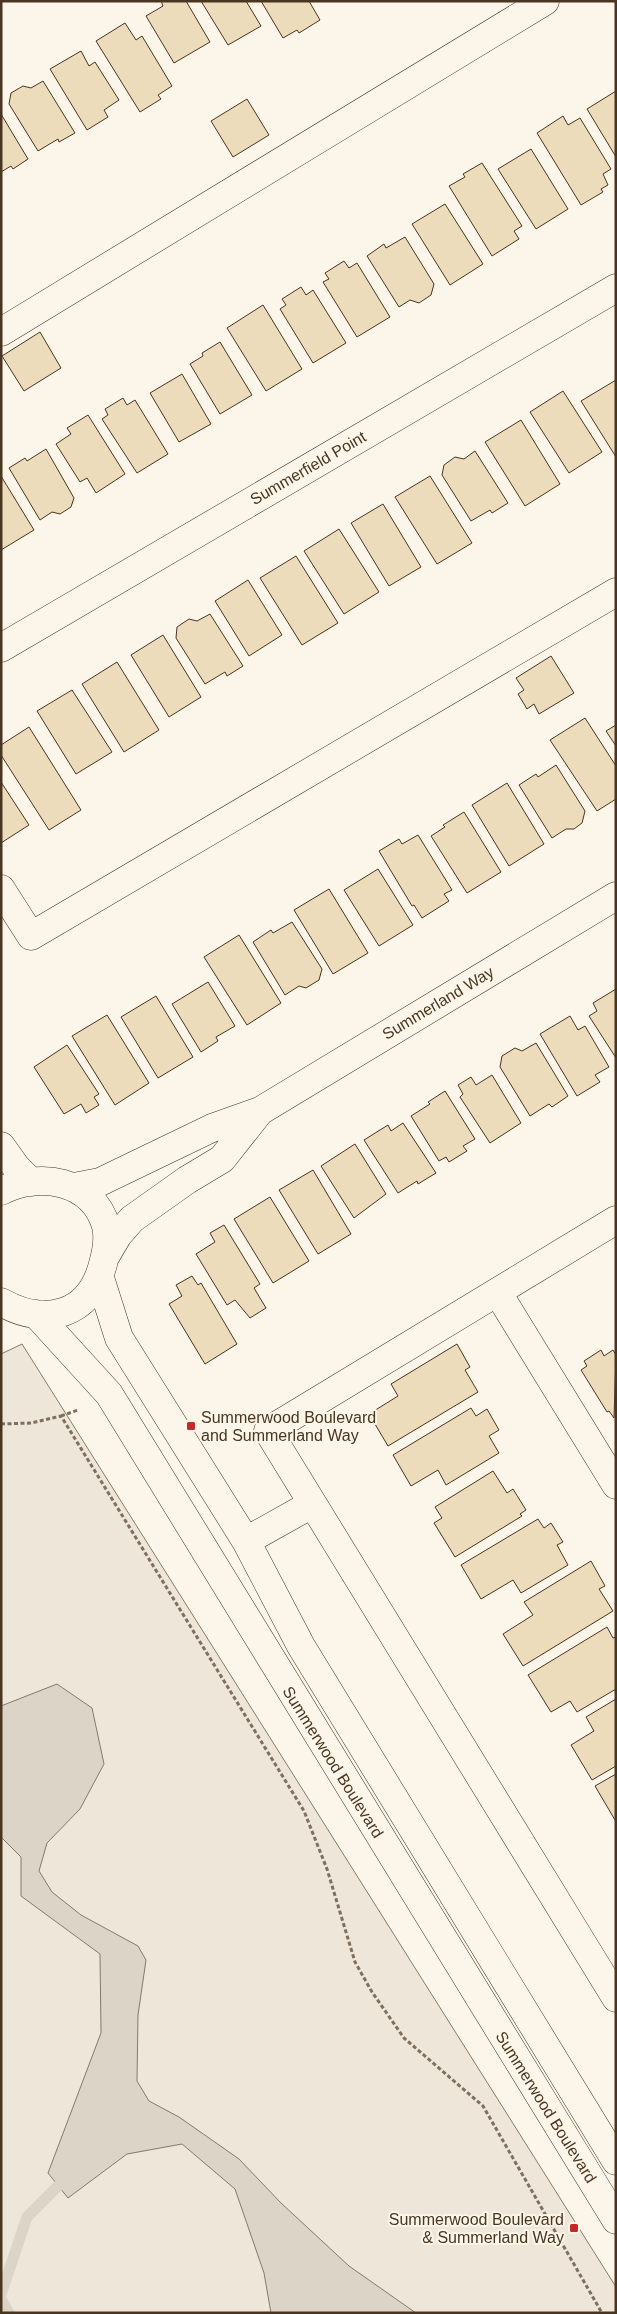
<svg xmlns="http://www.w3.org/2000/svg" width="617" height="2314" viewBox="0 0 617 2314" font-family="Arial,sans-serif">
<rect width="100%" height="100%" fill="#fbf6e9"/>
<!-- green -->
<path fill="#ede6d9" stroke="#887966" d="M 22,1344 L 616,2287 L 616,2313 L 1,2313 L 1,1354 Z"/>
<!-- water -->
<path fill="#dcd4c6" stroke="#887966" d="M 57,1684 L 92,1708 L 104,1764 L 80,1809 L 47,1843 L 39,1871 L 52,1892 L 81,1915 L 138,1946 L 146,1960 L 138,2015 L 137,2081 L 149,2101 L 179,2117 L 239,2159 L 281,2203 L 349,2266 L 416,2313 L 271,2313 L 264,2273 L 235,2189 L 182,2144 L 127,2154 L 68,2198 L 48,2173 L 101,2033 L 100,1954 L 21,1896 L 21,1857 L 1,1837 L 1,1706 Z"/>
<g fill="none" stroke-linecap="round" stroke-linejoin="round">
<!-- stream -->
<path stroke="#dcd4c6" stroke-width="11" d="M 1,2294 L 27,2217 L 58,2186
M 1,2299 L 9,2313"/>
</g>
<!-- building -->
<path fill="#ecdcbc" stroke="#4a3520" d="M 186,1 L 210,42 L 174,63 L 146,16 L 163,6 L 161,1 Z
M 201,1 L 246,1 L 261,26 L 228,45 Z
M 261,1 L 309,1 L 320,20 L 299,33 L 297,30 L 283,38 Z
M 125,23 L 136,40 L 142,36 L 172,86 L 158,95 L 161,99 L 140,112 L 96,41 Z
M 81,51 L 89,66 L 95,62 L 119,100 L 104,110 L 108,117 L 87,130 L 50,69 Z
M 43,81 L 75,133 L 59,142 L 58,139 L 38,151 L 9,104 L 11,93 L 23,86 L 31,88 Z
M 616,91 L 616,157 L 587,109 Z
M 247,99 L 269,135 L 233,157 L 211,121 Z
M 1,114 L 28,159 L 13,169 L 11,166 L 1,172 Z
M 563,116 L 568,125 L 580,118 L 611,169 L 603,174 L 608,185 L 601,189 L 603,192 L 581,205 L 537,133 Z
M 531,149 L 568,209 L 536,229 L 498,169 Z
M 482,163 L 522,226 L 514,231 L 519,239 L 492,256 L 449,186 L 465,177 L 463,174 Z
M 445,204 L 483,264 L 450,285 L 412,224 Z
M 405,237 L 434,284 L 431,295 L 419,303 L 410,300 L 399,307 L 367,256 L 384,244 L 386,248 Z
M 344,261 L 349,268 L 357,263 L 390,317 L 357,337 L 323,282 L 329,279 L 325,273 Z
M 301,287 L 306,295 L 313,290 L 346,343 L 313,363 L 280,309 L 286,305 L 282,299 Z
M 263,305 L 302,369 L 266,391 L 227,328 Z
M 40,332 L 61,368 L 24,391 L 2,356 Z
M 220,342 L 252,395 L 220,414 L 190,364 L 203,356 L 202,353 Z
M 182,374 L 211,424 L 179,442 L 150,393 Z
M 616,380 L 616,457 L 581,401 Z
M 563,391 L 602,452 L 569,473 L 530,412 Z
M 123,398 L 127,405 L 135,400 L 168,454 L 137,473 L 102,419 L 108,415 L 105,409 Z
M 88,415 L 125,474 L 96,493 L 87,478 L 80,482 L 56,444 L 71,434 L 67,428 Z
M 521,420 L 560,484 L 525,506 L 485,442 Z
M 46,449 L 74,498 L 71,507 L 60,514 L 52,512 L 40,520 L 9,468 L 25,458 L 27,461 Z
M 475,451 L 508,503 L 492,513 L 490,510 L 471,521 L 442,475 L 444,465 L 455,457 L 464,459 Z
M 1,476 L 34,530 L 1,550 Z
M 430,476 L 472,543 L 437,564 L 395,497 Z
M 383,504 L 421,567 L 389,586 L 351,523 Z
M 339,529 L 379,592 L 344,614 L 304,551 Z
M 296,556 L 338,623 L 302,645 L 260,578 Z
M 248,580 L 282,635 L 249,656 L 215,601 Z
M 210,614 L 243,666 L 227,676 L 225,672 L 205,684 L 176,638 L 177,627 L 189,619 L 197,621 Z
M 163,635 L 201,697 L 169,717 L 131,655 Z
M 551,656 L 574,693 L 539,714 L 534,704 L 527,709 L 518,694 L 524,690 L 516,678 Z
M 117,662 L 159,730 L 124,752 L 82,684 Z
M 72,690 L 112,752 L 76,774 L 37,711 Z
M 585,718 L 616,766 L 616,799 L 597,811 L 550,740 Z
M 616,725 L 616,746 L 606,731 Z
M 29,727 L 81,810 L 49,830 L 1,755 L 1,745 Z
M 556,765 L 585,811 L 582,823 L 574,829 L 566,829 L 552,838 L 519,785 L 536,774 L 538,777 Z
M 1,782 L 29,825 L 1,843 Z
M 507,783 L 544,844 L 509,866 L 472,805 Z
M 464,812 L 501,872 L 467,893 L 431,836 L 445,827 L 443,825 Z
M 418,835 L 452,890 L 444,894 L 449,901 L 422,918 L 414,905 L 412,906 L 379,851 L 399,839 L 402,844 Z
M 378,869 L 413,925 L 379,946 L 344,890 Z
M 329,889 L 368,953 L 333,974 L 294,910 Z
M 292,922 L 322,969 L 319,980 L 306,988 L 299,986 L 285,995 L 253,942 L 271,930 L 273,933 Z
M 239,935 L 281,1003 L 247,1025 L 204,957 Z
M 208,982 L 235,1026 L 216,1037 L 218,1041 L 201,1052 L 172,1004 Z
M 616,989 L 616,1058 L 589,1016 L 597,1011 L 593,1003 Z
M 156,996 L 193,1057 L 158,1078 L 121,1017 Z
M 107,1015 L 149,1083 L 115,1105 L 72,1036 Z
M 570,1016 L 578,1030 L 585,1026 L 609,1067 L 595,1075 L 600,1082 L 577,1096 L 540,1034 Z
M 536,1043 L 568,1096 L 552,1107 L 549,1104 L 530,1116 L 500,1067 L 502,1056 L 515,1048 L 522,1051 Z
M 67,1045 L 99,1094 L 94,1097 L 99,1105 L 86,1113 L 81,1104 L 64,1114 L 34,1067 Z
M 492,1075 L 521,1123 L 490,1143 L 460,1097 L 463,1094 L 458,1085 L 471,1077 L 476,1085 Z
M 445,1091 L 475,1139 L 463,1146 L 467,1151 L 449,1162 L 446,1157 L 439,1161 L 411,1116 L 430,1104 L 428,1102 Z
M 403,1123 L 436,1173 L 418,1184 L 417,1181 L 398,1193 L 364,1140 L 388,1125 L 391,1131 Z
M 355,1144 L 386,1194 L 354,1218 L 321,1166 Z
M 313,1170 L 351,1234 L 318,1254 L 279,1190 Z
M 270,1197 L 309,1261 L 273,1283 L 234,1219 Z
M 224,1225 L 260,1284 L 254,1288 L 266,1308 L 250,1318 L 235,1300 L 227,1305 L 196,1254 L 215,1242 L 210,1233 Z
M 192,1276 L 198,1285 L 201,1283 L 237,1344 L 205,1364 L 169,1304 L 182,1296 L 176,1285 Z
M 457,1344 L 470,1367 L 465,1370 L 478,1392 L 388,1446 L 369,1414 L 398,1396 L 391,1384 Z
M 601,1350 L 604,1356 L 613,1350 L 616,1355 L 614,1418 L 609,1411 L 607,1412 L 581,1370 L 587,1366 L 584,1361 Z
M 471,1408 L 476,1416 L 487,1409 L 499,1430 L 489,1436 L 499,1453 L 446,1485 L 438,1470 L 411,1486 L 393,1455 Z
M 493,1471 L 507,1493 L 513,1489 L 526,1510 L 520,1514 L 522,1516 L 455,1557 L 434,1523 L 442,1518 L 435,1507 Z
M 538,1519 L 544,1528 L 551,1523 L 563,1542 L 557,1545 L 568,1565 L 521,1593 L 513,1580 L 481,1599 L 461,1565 Z
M 591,1561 L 605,1586 L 599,1589 L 613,1611 L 523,1666 L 503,1634 L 533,1615 L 524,1602 Z
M 607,1627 L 613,1638 L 616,1637 L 616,1689 L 577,1712 L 570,1701 L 551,1712 L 528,1675 Z
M 616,1699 L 616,1766 L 592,1780 L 571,1745 L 594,1731 L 586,1717 Z
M 616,1774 L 616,1820 L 615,1820 L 595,1786 Z"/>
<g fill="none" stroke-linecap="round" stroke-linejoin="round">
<!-- minor casing -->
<g stroke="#4a3520" stroke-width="29">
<path id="minor" d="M 1,332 L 545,1
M 1,648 L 616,288
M 1,889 L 31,936 L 616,592
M 260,1111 L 616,896
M 1,1146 L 16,1167 L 31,1182
M 74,1187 L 100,1182 L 212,1128 L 260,1111 L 222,1159 L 187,1180 L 132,1219 L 118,1235 L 105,1257
M 1,1191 C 39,1171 93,1180 106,1226 C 109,1238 106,1253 103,1264 C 90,1316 45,1327 1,1302
M 616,1220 L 268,1431 L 616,1998
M 100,1278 L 119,1338 L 246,1541 L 301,1646 L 616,2161
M 498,1293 L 616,1485
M 36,1314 L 109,1394 L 616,2220
M 246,1541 L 312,1504"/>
</g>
<!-- path -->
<path stroke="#7f6f5c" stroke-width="3" stroke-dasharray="4 2.5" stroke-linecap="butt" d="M 61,1416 L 78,1410
M 1,1424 L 31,1423 L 61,1416 L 304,1811 L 327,1869 L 355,1962 L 372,1992 L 404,2038 L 483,2106 L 602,2313"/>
<!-- minor -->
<use href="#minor" stroke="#fbf6e9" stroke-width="28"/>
</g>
<!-- markers -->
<g fill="#c62828" stroke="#fbf6e9" stroke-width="2">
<rect x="186" y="1421" width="10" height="10" rx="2.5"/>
<rect x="569" y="2223" width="10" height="10" rx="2.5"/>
</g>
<g text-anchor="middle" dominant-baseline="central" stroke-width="4" stroke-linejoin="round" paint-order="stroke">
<!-- street labels -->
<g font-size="16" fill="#4a3520" stroke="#fbf6e9">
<text transform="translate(308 468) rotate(-30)">Summerfield Point</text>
<text transform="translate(438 1003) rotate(-31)">Summerland Way</text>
<text transform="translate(333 1762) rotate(58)">Summerwood Boulevard</text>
<text transform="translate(546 2107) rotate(58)">Summerwood Boulevard</text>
</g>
<!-- poi labels -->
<g font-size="16" fill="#4a3520" stroke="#fbf6e9" text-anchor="start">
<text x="201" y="1417">Summerwood Boulevard<tspan x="201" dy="18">and Summerland Way</tspan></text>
<text x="564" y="2219" text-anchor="end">Summerwood Boulevard<tspan x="564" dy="18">&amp; Summerland Way</tspan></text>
</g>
</g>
<!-- border -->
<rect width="617" height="2314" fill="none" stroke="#4a3520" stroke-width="5"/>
</svg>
